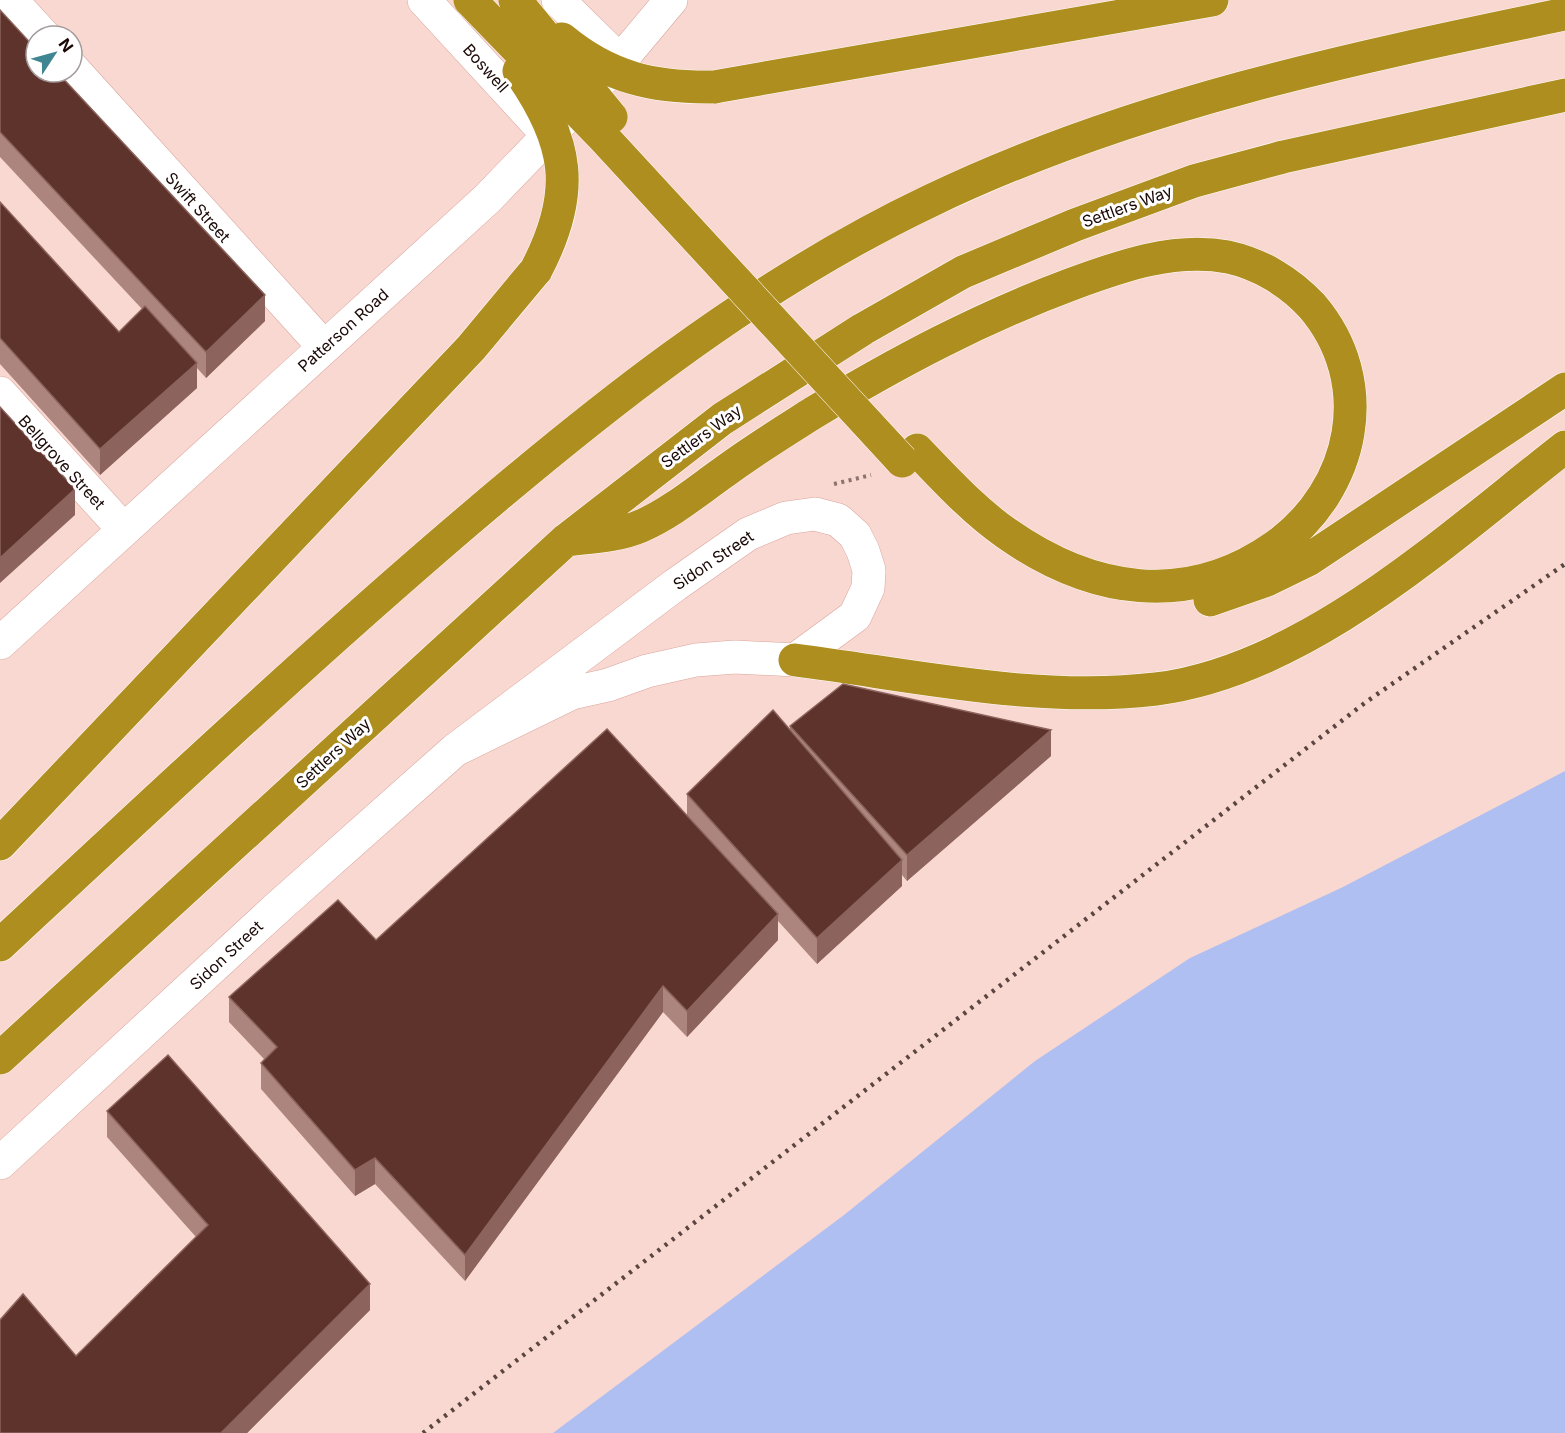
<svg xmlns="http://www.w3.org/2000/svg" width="1565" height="1433" viewBox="0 0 1565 1433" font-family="Inter,sans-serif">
<rect width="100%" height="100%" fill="#f9d8d1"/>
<!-- water -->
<path fill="#b0bff1" d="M 1565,771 L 1565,1433 L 553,1433 L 844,1215 L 1035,1061 L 1190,958 L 1343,887 Z"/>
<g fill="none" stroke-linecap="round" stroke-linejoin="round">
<!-- minor casing -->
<g stroke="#d9a59b" stroke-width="34">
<path id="minor" d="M 11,0 L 44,36
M 424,0 L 548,135
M 558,0 L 620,61
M 72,68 L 324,347
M 0,393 L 124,530
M 0,643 L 487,199 L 620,61 L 671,0
M 0,1163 L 277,908 L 455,750 L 675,585 L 748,534 L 786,518 L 815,514 L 838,520 L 855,535 L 863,551 L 869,570 L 868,588 L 855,616 L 795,660 L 735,657 L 696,660 L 647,671 L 608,685 L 572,693 L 455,750"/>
</g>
<!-- highway casing -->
<g stroke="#fff" stroke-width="34">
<path id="highway" d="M 714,87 L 1212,0
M 566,540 C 591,537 618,536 641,526 C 671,513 697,491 724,472 C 752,451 783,432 813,413 C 896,363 980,318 1072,284 C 1121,266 1174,247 1228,257 C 1260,264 1290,282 1312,306 C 1377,382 1355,489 1276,546 C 1187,609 1091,593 1006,533 C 973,510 945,479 917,450
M 1210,600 L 1267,580 L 1308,560 L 1565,389
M 795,660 C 913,675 1036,703 1156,689 C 1307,670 1448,538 1565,447
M 0,844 L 471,348 L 536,270
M 0,945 C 143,812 287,677 435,549 C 588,417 747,288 930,201 C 1132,104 1348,59 1565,14
M 0,1058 L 566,540 L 722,419 L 863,329 L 963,272 L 1075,225 L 1194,181 L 1283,157 L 1565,95"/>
</g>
<!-- path -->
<path stroke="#8d736e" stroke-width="4" stroke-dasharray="3 4.5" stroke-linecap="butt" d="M 834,484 L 871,475"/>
<!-- minor -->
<use href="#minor" stroke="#fff" stroke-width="33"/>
<!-- highway -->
<use href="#highway" stroke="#af8e20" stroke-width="33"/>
<!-- rail -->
<path stroke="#5b4541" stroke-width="4.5" stroke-dasharray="3 6" stroke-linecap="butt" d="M 423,1433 L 1366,702 L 1565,564"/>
<!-- highway-bridge casing -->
<g stroke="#fff" stroke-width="34" stroke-linecap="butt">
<path id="highway-bridge" d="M 470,0 L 604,138 L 902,461
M 515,0 L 611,117
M 562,39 C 609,78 654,88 714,87
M 519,71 C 569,142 577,192 536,270"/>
</g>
<!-- highway-bridge -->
<use href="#highway-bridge" stroke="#af8e20" stroke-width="33"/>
</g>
<!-- wall -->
<path fill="#ac867e" d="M 0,10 L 265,321 L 206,378 L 197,368 L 197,388 L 100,475 L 0,364 L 0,202 L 119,332 L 142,309 L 0,157 Z
M 790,726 L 1051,756 L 907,881 L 902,875 L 902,886 L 817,964 L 778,921 L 778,940 L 687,1037 L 663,1012 L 465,1281 L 375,1184 L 355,1196 L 261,1089 L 261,1063 L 264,1059 L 229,1022 L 229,997 L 376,940 L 687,816 L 687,794 L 790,730 Z
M 107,1111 L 370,1310 L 247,1433 L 0,1433 L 76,1356 L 196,1237 L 107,1137 Z"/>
<!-- shaded-wall -->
<path fill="#8c645d" d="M 265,295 L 265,321 L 206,378 L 206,352 Z
M 197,363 L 197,388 L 100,475 L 100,449 Z
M 75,489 L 75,515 L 0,583 L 0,558 Z
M 1051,730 L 1051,756 L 907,881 L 907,855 Z
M 902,860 L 902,886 L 817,964 L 817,938 Z
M 778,914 L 778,940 L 687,1037 L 687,1011 Z
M 663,986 L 663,1012 L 465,1281 L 465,1255 Z
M 375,1158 L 375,1184 L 355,1196 L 355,1170 Z
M 370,1284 L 370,1310 L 247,1433 L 221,1433 Z"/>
<!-- building -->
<path fill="#5e332b" stroke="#8c645d" stroke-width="1.5" d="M 0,10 L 36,49 L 36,72 L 57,72 L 265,295 L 206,352 L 0,132 Z
M 0,202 L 119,332 L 145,306 L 197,363 L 100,449 L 0,338 Z
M 0,407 L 75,489 L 0,558 Z
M 843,684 L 1051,730 L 907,855 L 790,726 Z
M 773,710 L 902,860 L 817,938 L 687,794 Z
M 607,729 L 778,914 L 687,1011 L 663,986 L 465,1255 L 375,1158 L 355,1170 L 261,1063 L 277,1047 L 229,997 L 338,900 L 376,940 Z
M 168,1055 L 370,1284 L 221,1433 L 0,1433 L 0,1320 L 23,1294 L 76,1356 L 208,1225 L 107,1111 Z"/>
<g text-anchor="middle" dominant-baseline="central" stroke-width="6" stroke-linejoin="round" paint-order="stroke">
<!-- street labels -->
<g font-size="16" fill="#1a0806" stroke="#fff">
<text transform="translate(486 68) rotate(48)">Boswell</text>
<text transform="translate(1127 206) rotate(-20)">Settlers Way</text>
<text transform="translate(198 207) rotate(48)">Swift Street</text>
<text transform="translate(343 330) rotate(-42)">Patterson Road</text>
<text transform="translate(701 436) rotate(-36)">Settlers Way</text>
<text transform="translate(62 462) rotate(48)">Bellgrove Street</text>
<text transform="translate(713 560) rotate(-34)">Sidon Street</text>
<text transform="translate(333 753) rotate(-43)">Settlers Way</text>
<text transform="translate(226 955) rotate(-43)">Sidon Street</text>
</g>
</g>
<!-- north arrow -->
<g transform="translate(54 54) rotate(54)"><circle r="28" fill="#ffffff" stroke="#a39c9b" stroke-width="1.5"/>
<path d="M0-4.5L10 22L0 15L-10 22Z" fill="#408692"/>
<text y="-9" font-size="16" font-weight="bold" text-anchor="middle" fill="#1a0806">N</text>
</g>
</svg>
